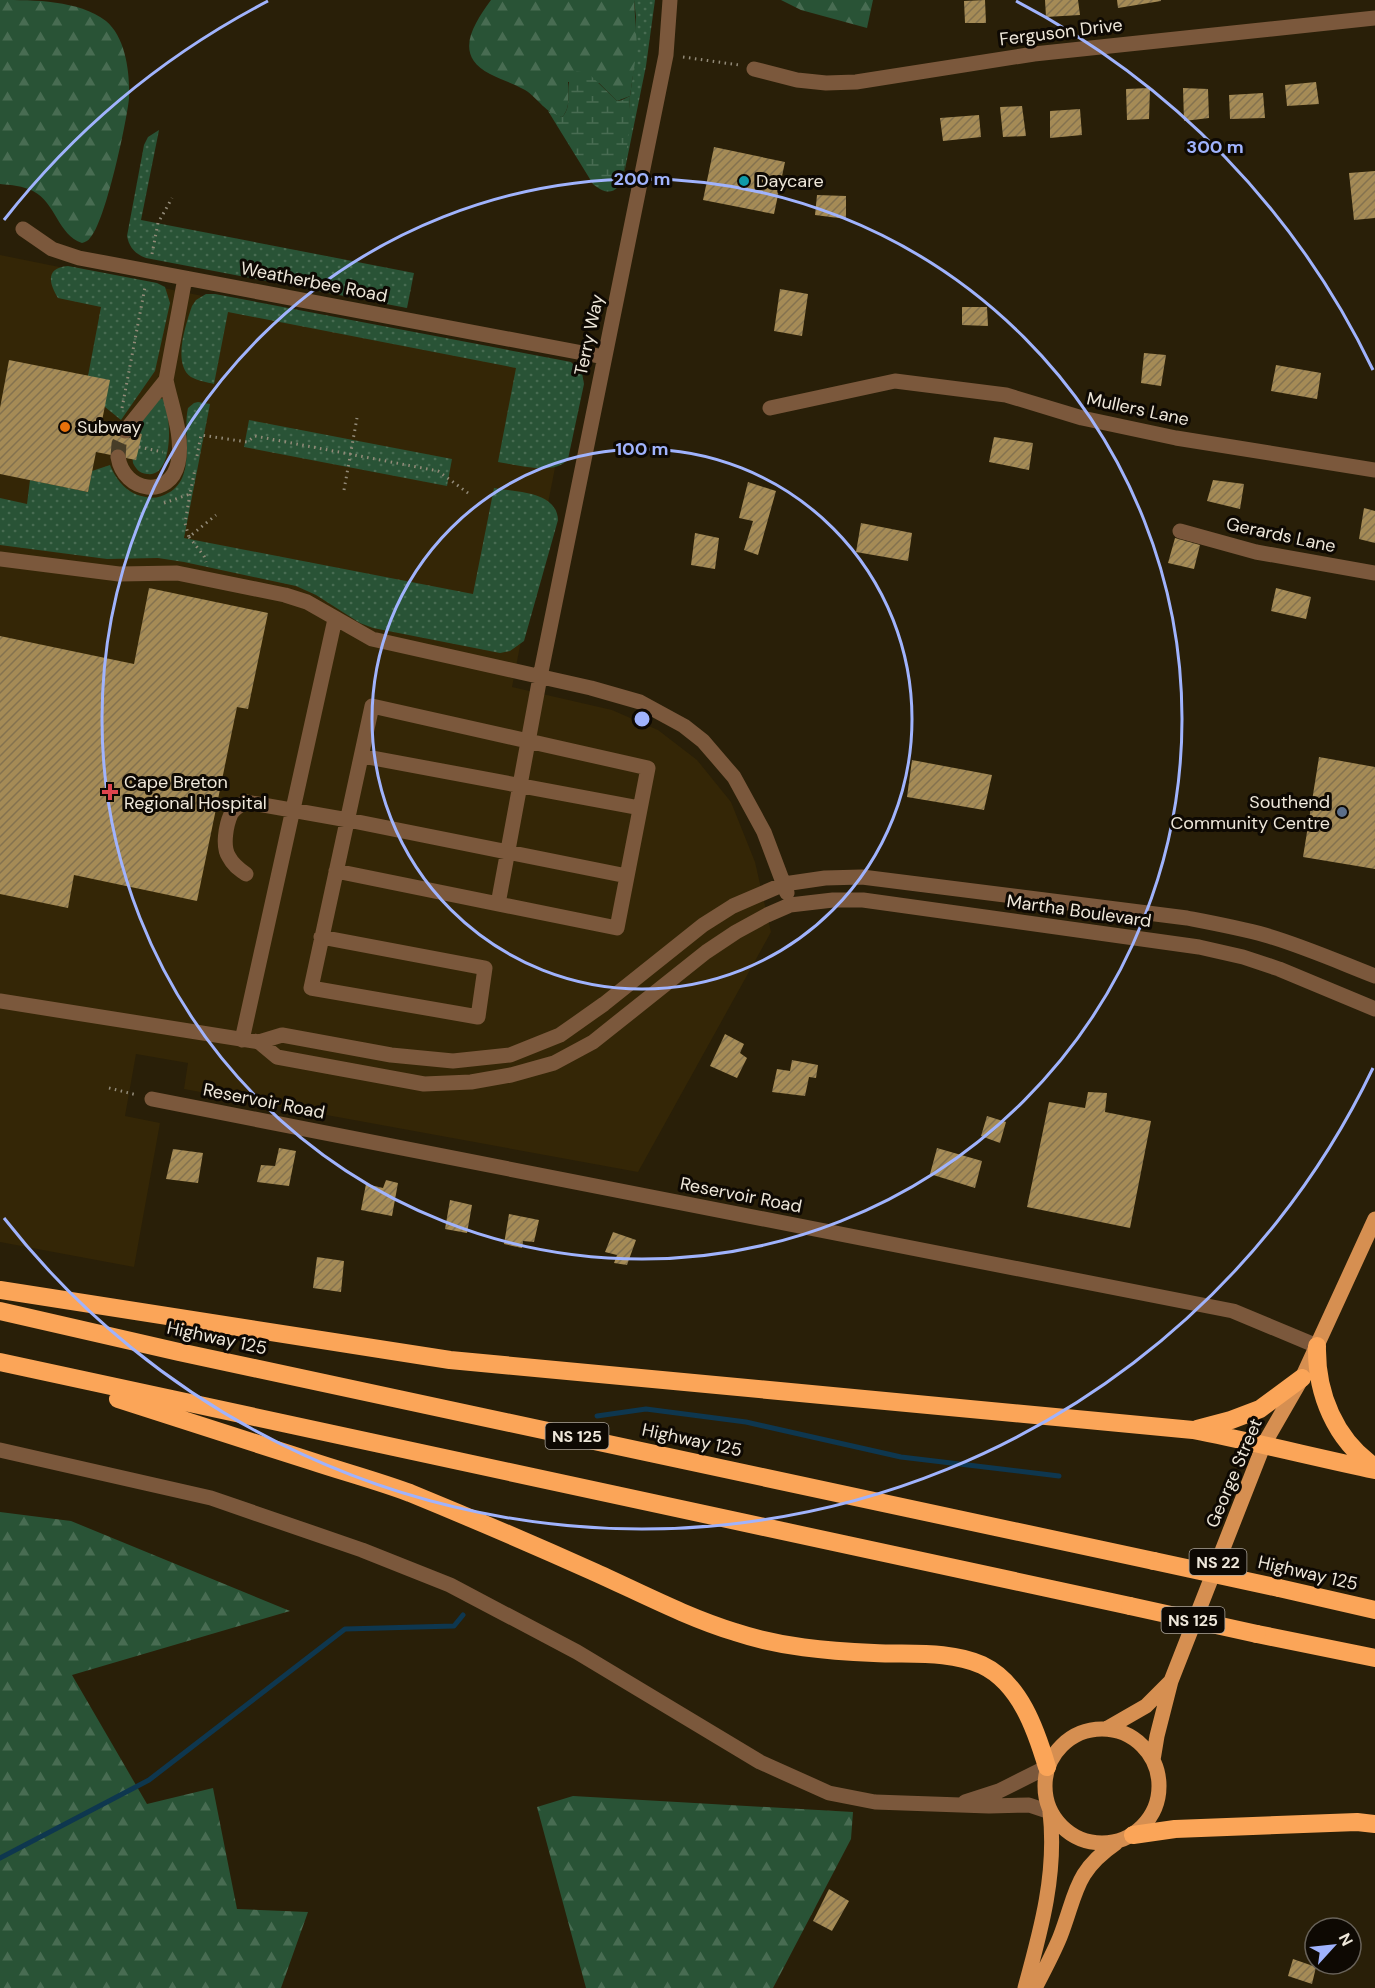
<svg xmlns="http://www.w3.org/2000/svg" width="1375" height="1988" viewBox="0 0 1375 1988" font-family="'DM Sans',sans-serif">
<defs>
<pattern id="grass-dots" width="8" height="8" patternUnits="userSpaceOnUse" patternTransform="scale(1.5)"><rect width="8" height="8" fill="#295336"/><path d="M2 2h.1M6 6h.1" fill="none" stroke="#486c52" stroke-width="1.8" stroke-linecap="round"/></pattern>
<pattern id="forest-firs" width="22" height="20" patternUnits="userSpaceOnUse" patternTransform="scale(1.5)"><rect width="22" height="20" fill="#295336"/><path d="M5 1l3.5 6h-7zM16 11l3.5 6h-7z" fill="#486c52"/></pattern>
<pattern id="wetland-marsh" width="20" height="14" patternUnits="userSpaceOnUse" patternTransform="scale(1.5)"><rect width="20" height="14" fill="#295336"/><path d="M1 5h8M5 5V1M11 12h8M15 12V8" fill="none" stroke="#486c52"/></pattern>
<pattern id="building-hatch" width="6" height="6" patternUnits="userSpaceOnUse" patternTransform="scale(1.5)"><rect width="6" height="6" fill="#a58b56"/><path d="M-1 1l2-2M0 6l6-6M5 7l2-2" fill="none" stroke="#84724f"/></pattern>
</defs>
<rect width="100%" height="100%" fill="#291f08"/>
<!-- built -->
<path fill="#342606" d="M 0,255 L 574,371 L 512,687 L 612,710 L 658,730 L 697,760 L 731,802 L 755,862 L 771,932 L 638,1172 L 184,1089 L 188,1063 L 136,1054 L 125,1116 L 160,1123 L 134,1267 L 0,1242 Z"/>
<!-- grass -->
<path fill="url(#grass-dots)" d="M 634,0 L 655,0 L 646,66 L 624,174 L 630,96 L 633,74 L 636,17 Z
M 159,130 L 141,220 L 414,273 L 407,308 L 146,258 C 135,254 129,247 127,236 L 144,145 L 148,137 Z
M 68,266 L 157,283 L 165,287 L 170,303 L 155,371 L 121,420 L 105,407 L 88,376 L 101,307 L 58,298 C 49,283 45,268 68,266 Z
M 206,294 L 215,294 L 571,362 L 582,373 L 584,384 L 568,459 C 555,476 518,465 498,462 L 516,368 L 228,312 L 214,384 C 207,382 198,381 191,377 C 172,364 186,324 192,306 L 196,300 Z
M 162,398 C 171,407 176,478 147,474 C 139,473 136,469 133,463 C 130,442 144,410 162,398 Z
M 198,402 L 210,404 L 184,538 L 473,594 L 494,488 C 515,492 557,491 558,520 L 524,641 L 510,651 L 500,653 L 373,628 L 360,623 L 316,595 L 296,586 L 184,562 L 158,558 L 107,559 L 0,545 L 0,498 L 27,504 L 30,480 L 88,492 L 92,471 L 110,465 C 117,482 128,494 146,497 C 154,499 161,497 168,493 C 197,478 182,433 188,408 L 194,403 Z
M 249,420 L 452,459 L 447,486 L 244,447 Z"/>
<!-- forest -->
<path fill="url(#forest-firs)" d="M 0,0 C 35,0 78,0 106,21 C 126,38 130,73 129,98 C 127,121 105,224 90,238 C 88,241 85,242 82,243 C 58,235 56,203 33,191 C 23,186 11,185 0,184 Z
M 491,0 L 634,0 L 637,48 L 630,96 L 617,101 L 599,83 L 568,82 C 568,93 571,108 562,117 C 546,114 538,98 525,90 C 512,83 502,80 490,74 C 453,55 473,25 491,0 Z
M 781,0 L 873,0 L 867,28 L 801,10 Z
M 0,1512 L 71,1521 L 290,1611 L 72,1675 L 147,1804 L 213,1788 L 237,1909 L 308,1912 L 281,1988 L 0,1988 Z
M 573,1796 L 853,1812 L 851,1839 L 773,1988 L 586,1988 L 537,1807 Z"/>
<!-- wetland -->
<path fill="url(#wetland-marsh)" d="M 577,71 L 589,74 L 617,101 L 622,100 L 630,96 C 629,113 628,175 618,187 C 610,196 600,190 593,184 L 548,111 L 562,117 C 576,104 560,81 577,71 Z"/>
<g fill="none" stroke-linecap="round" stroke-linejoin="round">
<!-- stream -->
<path stroke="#0e374f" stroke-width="5" d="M 597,1416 L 646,1409 L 746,1422 L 901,1457 L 1059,1476
M 0,1858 L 149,1780 L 345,1629 L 454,1626 L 463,1615"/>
</g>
<!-- building -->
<path fill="url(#building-hatch)" d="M 985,0 L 986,23 L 965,23 L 964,1 Z
M 1045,0 L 1078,0 L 1080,15 L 1046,17 Z
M 1117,0 L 1161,0 L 1161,1 L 1118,8 Z
M 1316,82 L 1319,104 L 1287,106 L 1285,85 Z
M 1150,88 L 1149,119 L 1127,120 L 1126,89 Z
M 1183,88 L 1208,89 L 1209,118 L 1184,121 Z
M 1263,93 L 1265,118 L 1230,119 L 1229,95 Z
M 1022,106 L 1026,136 L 1003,137 L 1000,107 Z
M 1080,109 L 1082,135 L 1050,138 L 1050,111 Z
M 979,115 L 981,137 L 943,141 L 940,118 Z
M 714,147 L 785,162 L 774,214 L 703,200 Z
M 1375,171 L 1375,218 L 1354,220 L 1349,173 Z
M 817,195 L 846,196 L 846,219 L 815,215 Z
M 780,289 L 808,294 L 802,336 L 774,331 Z
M 962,307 L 987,307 L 988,326 L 962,325 Z
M 1144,353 L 1166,355 L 1161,386 L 1141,383 Z
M 9,360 L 110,380 L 101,426 L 142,434 L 136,460 L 96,452 L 88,492 L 0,474 L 0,408 Z
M 1276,365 L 1321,373 L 1317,399 L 1271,391 Z
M 994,437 L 1033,443 L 1029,470 L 989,462 Z
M 1213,480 L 1244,484 L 1240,509 L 1207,501 Z
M 748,482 L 776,491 L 758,555 L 744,550 L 753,521 L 739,518 Z
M 1364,508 L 1375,511 L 1375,543 L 1359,539 Z
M 861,523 L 912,533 L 908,561 L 856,552 Z
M 695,533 L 719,538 L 715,569 L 691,565 Z
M 1175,538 L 1200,545 L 1194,569 L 1168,563 Z
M 149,588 L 268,613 L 248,709 L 237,707 L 197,901 L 74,875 L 68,908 L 0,894 L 0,636 L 134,664 Z
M 1276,588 L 1311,597 L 1306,619 L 1271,611 Z
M 1319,757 L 1375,767 L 1375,869 L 1303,857 Z
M 912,760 L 992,775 L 984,810 L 907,797 Z
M 725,1034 L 744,1044 L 740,1053 L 747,1058 L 737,1078 L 710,1066 Z
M 792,1060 L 818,1065 L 816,1078 L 809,1077 L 805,1096 L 772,1092 L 777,1069 L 790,1071 Z
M 1088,1092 L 1107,1093 L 1105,1112 L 1151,1121 L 1130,1228 L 1027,1207 L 1049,1102 L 1085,1108 Z
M 987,1116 L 1006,1122 L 1000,1143 L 981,1136 Z
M 279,1148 L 296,1151 L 289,1186 L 257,1182 L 261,1165 L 275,1166 Z
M 937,1148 L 982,1161 L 975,1188 L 930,1174 Z
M 173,1149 L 203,1153 L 198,1183 L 166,1179 Z
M 386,1180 L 398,1183 L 392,1216 L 361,1210 L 366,1184 L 383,1188 Z
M 450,1200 L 472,1205 L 467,1233 L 445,1229 Z
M 509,1214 L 539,1220 L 534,1242 L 523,1241 L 522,1248 L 504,1244 Z
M 613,1232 L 636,1240 L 627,1265 L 614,1263 L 617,1255 L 605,1252 Z
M 317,1257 L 344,1261 L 341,1292 L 313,1288 Z
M 829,1889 L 849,1901 L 832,1931 L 813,1921 Z
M 1293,1959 L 1316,1967 L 1312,1984 L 1288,1976 Z"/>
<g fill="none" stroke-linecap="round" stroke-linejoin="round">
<!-- minor-tunnel -->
<path stroke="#473d28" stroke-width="15" stroke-dasharray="15 8" stroke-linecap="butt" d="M 118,457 L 119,444 L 125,431"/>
<!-- path -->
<path stroke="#938b79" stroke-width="3" stroke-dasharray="1.5 4.5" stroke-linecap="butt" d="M 683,57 L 739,65
M 152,254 L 158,223 L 172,198
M 122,408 L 145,287
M 139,447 L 163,452
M 197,456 L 201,435 L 247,442 L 255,436 L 438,471 L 468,493
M 344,490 L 357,418
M 190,494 L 185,523 L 189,537 L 216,515
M 164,503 L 190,494 L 195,469
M 189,537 L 204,556 L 206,562
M 109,1088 L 137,1095"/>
<!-- minor -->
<path stroke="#7b583c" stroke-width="15" d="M 754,69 L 797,80 L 826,83 L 856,82 L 1034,54 L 1375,18
M 23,229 L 52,249 L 79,258 L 604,357
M 166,380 L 185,278
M 770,408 L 895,381 L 1006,395 L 1082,418 L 1176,438 L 1375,470
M 118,457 C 124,493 170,499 178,463 C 184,437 171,405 166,380 L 125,431
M 1180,531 L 1256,552 L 1375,573
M 0,559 L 119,574 L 177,573 L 285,595 L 307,602 L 372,639 L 591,688 L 640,702 L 684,726 L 703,741 L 734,777 L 764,832 L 787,893
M 362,756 L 640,808
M 246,874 C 239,869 233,865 229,857 C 222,847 226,825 231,814 C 234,808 240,805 246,802 L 348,820 L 627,876
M 498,904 L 540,677 L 666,55 L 670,0
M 321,937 L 485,968 L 478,1017 L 311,988 L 372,706 L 648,768 L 617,928 L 336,871
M 0,1001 L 259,1042 L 282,1035 L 391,1055 L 453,1061 L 510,1055 L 560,1035 L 604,1004 L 703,925 L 733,906 L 784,884 L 825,878 L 862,877 L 1187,918 C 1213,923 1240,928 1265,935 C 1303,946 1339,962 1375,976
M 242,1040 L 335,619
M 259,1042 L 277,1057 L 424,1084 L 471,1082 L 511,1075 L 554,1063 L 593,1042 L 706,952 L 736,932 L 767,915 L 790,905 L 833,900 L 863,900 L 1199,947 L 1243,957 L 1279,969 L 1375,1009
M 152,1099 L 1233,1311 L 1317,1346
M 0,1450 L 211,1498 L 362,1550 L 450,1585 L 577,1652 L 760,1762 L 829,1793 L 875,1802 L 989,1806 L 1029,1805 L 1050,1812
M 965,1802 L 999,1791 L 1047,1767"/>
<!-- major -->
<path stroke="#d68f51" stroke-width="15" d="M1045 1786a57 57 0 1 1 114 0a57 57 0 1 1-114 0Z
M 1106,1729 L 1146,1706 L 1171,1681
M 1153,1760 L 1157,1736 L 1171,1681 L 1264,1444 L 1302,1378 L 1375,1219
M 1025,1988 C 1041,1930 1057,1873 1050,1812
M 1035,1988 C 1044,1971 1053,1954 1060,1937 C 1077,1893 1074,1872 1116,1843"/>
<!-- highway -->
<path stroke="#fba558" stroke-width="18" d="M 0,1290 L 450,1360 L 1193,1430 C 1254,1442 1314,1457 1375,1470
M 0,1311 L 179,1352 L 1154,1561
M 1317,1346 C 1316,1393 1335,1440 1375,1467
M 0,1362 L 1130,1606
M 118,1399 C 182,1419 246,1440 311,1461 C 344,1472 378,1481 410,1493 C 471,1518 532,1544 592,1571 C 639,1592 686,1617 735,1632 C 780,1647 827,1651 874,1653 C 908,1655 949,1650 982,1665 C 1020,1683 1036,1730 1047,1767
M 1197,1429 L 1231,1420 L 1260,1409 L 1302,1378
M 1279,1588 L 1375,1610
M 1257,1634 L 1375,1658
M 1133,1835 L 1175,1829 L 1357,1822 L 1375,1824"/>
<!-- highway-bridge -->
<path stroke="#fba558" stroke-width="18" d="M 1154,1561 L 1279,1588
M 1130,1606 L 1257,1634"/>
</g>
<!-- distance rings -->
<g fill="none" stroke="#a0b3fd" stroke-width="3">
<circle cx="642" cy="719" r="270"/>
<circle cx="642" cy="719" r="540"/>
<path d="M1373 1068A810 810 0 0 1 4 1218M4 220A810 810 0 0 1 268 1M1016 1A810 810 0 0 1 1373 370"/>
</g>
<!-- markers -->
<circle fill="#0f9aa8" stroke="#0e0903" stroke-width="2" cx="744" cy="181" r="6"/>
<circle fill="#e8710a" stroke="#0e0903" stroke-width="2" cx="65" cy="427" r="6"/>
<path fill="#e0444e" stroke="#0e0903" stroke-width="2" d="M107 783h6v6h6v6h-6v6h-6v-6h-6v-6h6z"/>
<circle fill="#5c6f8a" stroke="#0e0903" stroke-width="2" cx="1342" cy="812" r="6"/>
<g text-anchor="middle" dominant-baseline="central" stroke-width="6" stroke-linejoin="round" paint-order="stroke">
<!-- shield labels -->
<g fill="#0e0903" stroke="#aba49a" stroke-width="1.5">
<rect x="545.5" y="1423" width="63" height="26" rx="4.5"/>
<rect x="1189.5" y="1549" width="57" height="26" rx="4.5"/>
<rect x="1161.5" y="1607" width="63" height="26" rx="4.5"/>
</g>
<g font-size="16" font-weight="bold" fill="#eee7da">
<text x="577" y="1436">NS 125</text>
<text x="1218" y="1562">NS 22</text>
<text x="1193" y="1620">NS 125</text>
</g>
<!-- street labels -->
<g font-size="18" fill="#eee7da" stroke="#0e0903">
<text transform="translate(1061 32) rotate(-7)">Ferguson Drive</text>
<text transform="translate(314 282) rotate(11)">Weatherbee Road</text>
<text transform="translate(589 335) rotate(-78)">Terry Way</text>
<text transform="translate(1138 409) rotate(12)">Mullers Lane</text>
<text transform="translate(1281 535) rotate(12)">Gerards Lane</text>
<text transform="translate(1079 911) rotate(8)">Martha Boulevard</text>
<text transform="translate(264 1101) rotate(11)">Reservoir Road</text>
<text transform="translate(741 1195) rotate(11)">Reservoir Road</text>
<text transform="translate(217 1338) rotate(12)">Highway 125</text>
<text transform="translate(692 1440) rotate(12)">Highway 125</text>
<text transform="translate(1234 1473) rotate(-67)">George Street</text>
<text transform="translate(1308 1573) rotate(13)">Highway 125</text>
</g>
<!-- poi labels -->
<g font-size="18" fill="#eee7da" stroke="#0e0903" text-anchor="start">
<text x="756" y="181">Daycare</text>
<text x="77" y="427">Subway</text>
<text x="124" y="782">Cape Breton<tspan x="124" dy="21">Regional Hospital</tspan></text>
<text x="1330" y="802" text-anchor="end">Southend<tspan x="1330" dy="21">Community Centre</tspan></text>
</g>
</g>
<circle cx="642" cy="719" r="9" fill="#a0b3fd" stroke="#0e0903" stroke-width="3"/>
<g font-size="18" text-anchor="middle" font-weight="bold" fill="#a0b3fd" stroke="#0e0903" stroke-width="6" stroke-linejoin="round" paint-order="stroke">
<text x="1215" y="153">300 m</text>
<text x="642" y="185">200 m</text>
<text x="642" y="455">100 m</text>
</g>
<!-- north arrow -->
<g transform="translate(1333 1946) rotate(63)"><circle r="28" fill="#0e0903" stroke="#686259" stroke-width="1.5"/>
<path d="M0-4.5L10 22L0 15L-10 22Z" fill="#a0b3fd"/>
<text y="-9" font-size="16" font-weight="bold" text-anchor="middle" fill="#eee7da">N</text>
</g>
</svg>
